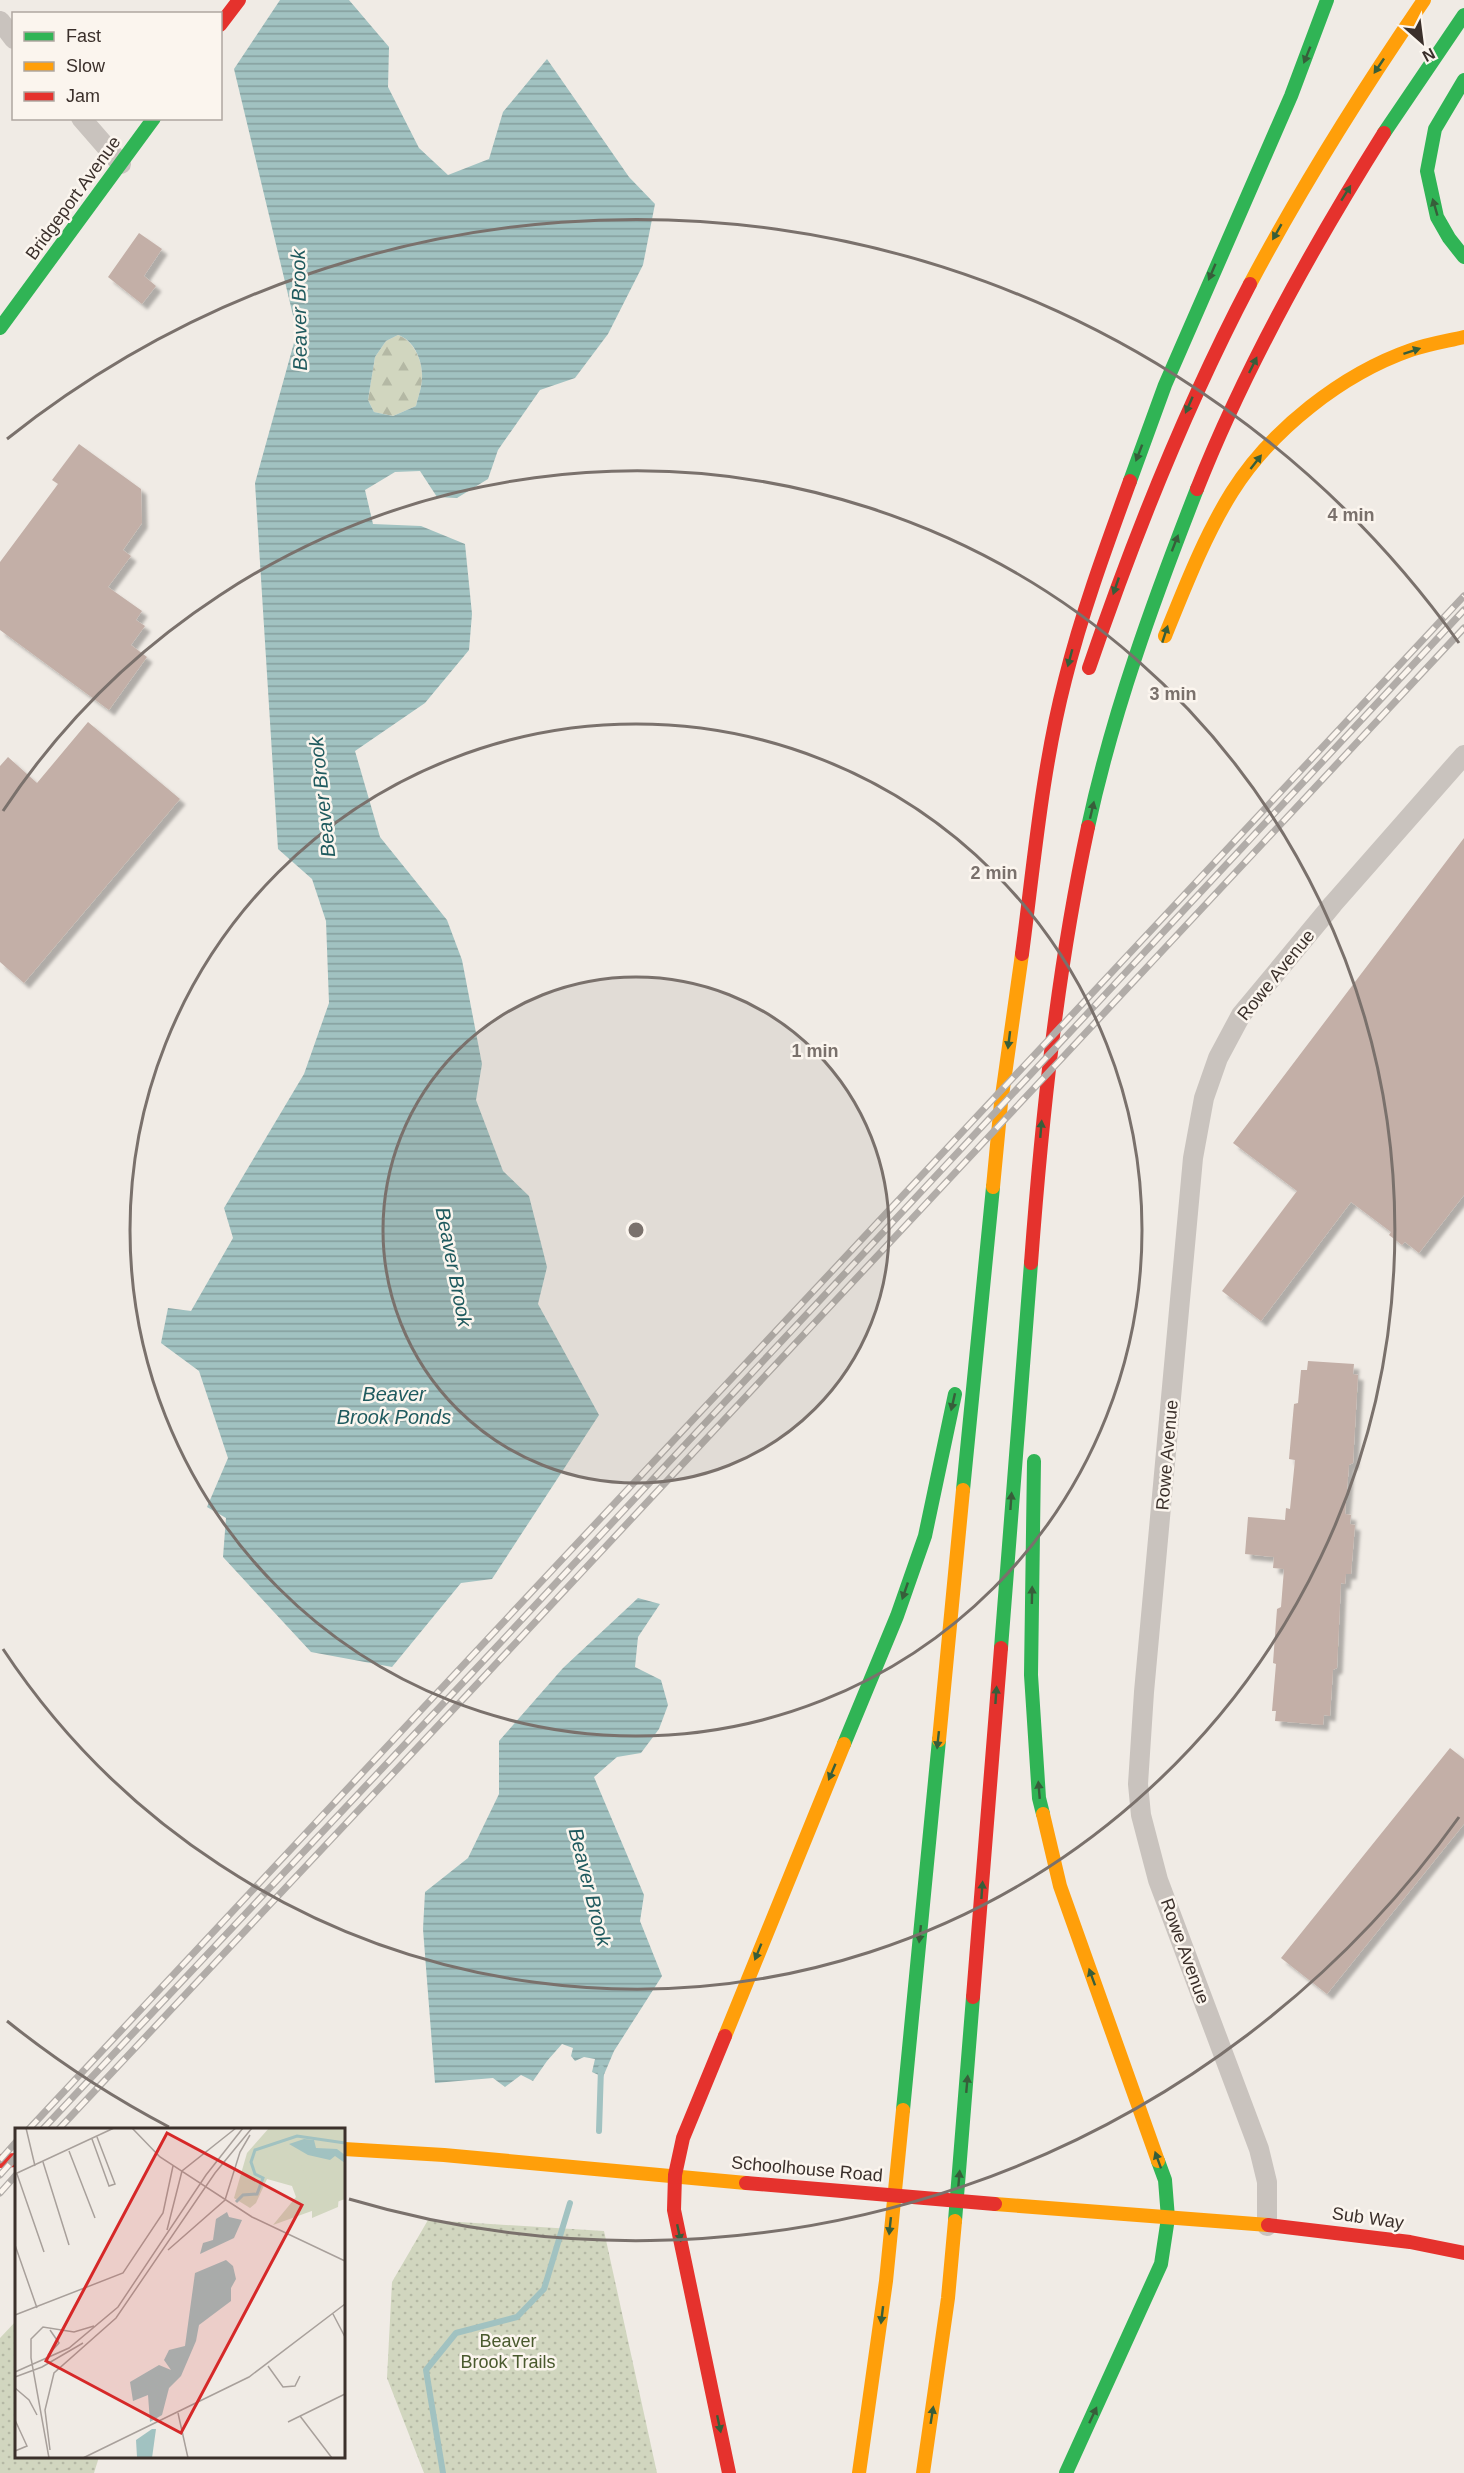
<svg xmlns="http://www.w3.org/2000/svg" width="1464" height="2473" viewBox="0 0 1464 2473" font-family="Arial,sans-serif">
<defs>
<pattern id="grass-dots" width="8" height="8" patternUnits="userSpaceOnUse" patternTransform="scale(1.5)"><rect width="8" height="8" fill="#d1d6bf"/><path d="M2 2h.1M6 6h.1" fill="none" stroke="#b4b8a4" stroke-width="1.8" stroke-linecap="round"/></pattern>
<pattern id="forest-firs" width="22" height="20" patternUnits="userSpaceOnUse" patternTransform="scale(1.5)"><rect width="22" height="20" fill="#d1d6bf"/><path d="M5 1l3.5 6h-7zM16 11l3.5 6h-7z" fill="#b4b8a4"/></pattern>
<pattern id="water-rules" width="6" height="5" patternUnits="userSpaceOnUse" patternTransform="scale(1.5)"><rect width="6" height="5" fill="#a1c2c1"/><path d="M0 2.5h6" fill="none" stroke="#849e9d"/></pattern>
<filter id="shadow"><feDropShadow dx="5.5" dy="5.5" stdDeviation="1.5" flood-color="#0004"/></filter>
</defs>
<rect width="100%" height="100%" fill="#f0ebe5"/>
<!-- grass -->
<path fill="url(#grass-dots)" d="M 428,2220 L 604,2231 L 657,2473 L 424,2473 L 387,2378 L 392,2282 Z
M 16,2321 L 16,2456 L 99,2457 L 94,2473 L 0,2473 L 0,2338 Z"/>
<!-- forest -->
<path fill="url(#forest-firs)" d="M 398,335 C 414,341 423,361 422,378 C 422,387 418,397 416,406 L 393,416 L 374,412 L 368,400 L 375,357 L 386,341 Z"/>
<!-- water -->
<path fill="url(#water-rules)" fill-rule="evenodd" d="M 280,0 L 349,0 L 389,47 L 388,87 L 419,148 L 448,175 L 489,159 L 503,112 L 547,59 L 629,177 L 655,204 L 643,265 L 608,334 L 575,378 L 540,390 L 498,450 L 488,479 L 457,498 L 437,497 L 420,471 L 395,472 L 365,490 L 373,524 L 421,526 L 465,544 L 472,614 L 469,650 L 425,703 L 355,751 L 380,837 L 447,920 L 462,960 L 482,1064 L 476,1100 L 503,1171 L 529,1196 L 547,1267 L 538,1304 L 599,1415 L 492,1579 L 461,1583 L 392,1667 L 311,1652 L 223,1557 L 226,1518 L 207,1507 L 228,1458 L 199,1371 L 161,1343 L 168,1308 L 191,1311 L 233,1238 L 224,1208 L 304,1074 L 329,1003 L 326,921 L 312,879 L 278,849 L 255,483 L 297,332 L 234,69 ZM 398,335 C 414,340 423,361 422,378 C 422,387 418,397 416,406 L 393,416 L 374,412 L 368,400 L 375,357 L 386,341 Z
M 638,1598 L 660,1604 L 638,1637 L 635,1667 L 661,1680 L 668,1705 L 659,1729 L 641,1753 L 617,1757 L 594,1777 L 644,1895 L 640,1921 L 662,1976 L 614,2051 L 603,2077 L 592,2072 L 595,2059 L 584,2057 L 575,2061 L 571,2056 L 573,2048 L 562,2044 L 547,2061 L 533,2081 L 521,2075 L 505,2087 L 493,2078 L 435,2083 L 423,1929 L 425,1892 L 468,1858 L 499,1794 L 499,1741 L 563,1668 Z"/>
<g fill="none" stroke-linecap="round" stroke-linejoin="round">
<!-- stream -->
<path stroke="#a1c2c1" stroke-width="6" d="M 599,2131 L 601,2068
M 443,2473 L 426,2370 L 456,2333 L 517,2317 L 544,2289 L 570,2203"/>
</g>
<!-- building -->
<path fill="#c3afa7" filter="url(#shadow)" d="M 139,233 L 162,249 L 144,276 L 156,286 L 142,304 L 108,277 Z
M 79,444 L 141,489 L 142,523 L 123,550 L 131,556 L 108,587 L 142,611 L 136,620 L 145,626 L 131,645 L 147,657 L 109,710 L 0,630 L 0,562 L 58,484 L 52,480 Z
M 88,722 L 180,799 L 24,983 L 0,962 L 0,766 L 8,757 L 37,783 Z
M 1464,838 L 1464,1195 L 1419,1253 L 1405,1242 L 1402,1245 L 1389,1235 L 1391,1232 L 1351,1202 L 1261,1321 L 1222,1291 L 1297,1191 L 1233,1143 Z
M 1308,1361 L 1354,1364 L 1353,1374 L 1358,1375 L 1353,1463 L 1349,1465 L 1345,1514 L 1351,1515 L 1350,1524 L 1355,1525 L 1351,1574 L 1346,1574 L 1345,1584 L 1341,1583 L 1337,1668 L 1333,1670 L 1330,1716 L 1324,1715 L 1323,1725 L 1275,1721 L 1276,1711 L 1272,1711 L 1276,1664 L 1273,1663 L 1275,1635 L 1277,1609 L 1281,1607 L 1284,1569 L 1273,1568 L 1274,1557 L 1245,1554 L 1248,1517 L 1285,1520 L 1286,1508 L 1290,1509 L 1295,1460 L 1289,1459 L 1294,1404 L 1298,1403 L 1301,1370 L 1307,1370 Z
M 1450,1748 L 1464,1759 L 1464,1824 L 1327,1994 L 1281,1958 Z"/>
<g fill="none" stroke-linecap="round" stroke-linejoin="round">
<!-- street -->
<path stroke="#c9c3be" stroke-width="20" d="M 0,21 L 14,39
M 81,118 L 121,164
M 1267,2226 L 1267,2182 L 1259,2149 L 1158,1880 L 1141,1815 L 1138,1784 L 1144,1692 L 1193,1158 L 1204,1098 L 1218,1058 L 1241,1015 L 1333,904 L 1464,755"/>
<!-- fast -->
<path stroke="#30b455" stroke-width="14" d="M 1464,80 L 1435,129 L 1427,171 L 1437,217 L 1449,238 L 1464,257
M 1384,133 L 1464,15
M 0,328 L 154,118
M 1130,481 L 1165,385 L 1291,96 L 1327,0
M 1088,827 C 1113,711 1154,599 1197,489
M 1034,1461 L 1031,1675 L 1039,1798 L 1043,1814
M 963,1490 L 993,1187
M 1001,1648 L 1031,1263
M 844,1744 L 897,1616 L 925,1536 L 955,1394
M 903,2110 L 939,1740
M 955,2221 L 973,1997
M 1066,2473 L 1161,2264 L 1168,2218 L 1165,2180 L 1158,2161"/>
<!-- slow -->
<path stroke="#ff9f0a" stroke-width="14" d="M 1250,284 C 1302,186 1361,92 1424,0
M 1165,636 C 1185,587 1204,537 1232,492 C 1271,430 1342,374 1411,350 C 1428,344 1447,341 1464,337
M 993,1187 L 1001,1103 L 1022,954
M 939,1740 L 963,1490
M 1043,1814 L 1060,1886 L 1158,2161
M 725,2036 L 844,1744
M 344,2149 L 444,2155 L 746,2183
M 995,2204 L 1268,2225
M 859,2473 L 886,2281 L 903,2110
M 923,2473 L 948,2298 L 955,2221"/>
<!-- jam -->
<path stroke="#e5322d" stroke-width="14" d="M 220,25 L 239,0
M 1197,489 C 1246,365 1313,246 1384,133
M 1089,668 C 1134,536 1185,408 1250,284
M 1022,954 C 1034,863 1042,769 1065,680 C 1082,612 1106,547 1130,481
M 1031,1263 C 1042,1116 1057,971 1088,827
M 973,1997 L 1001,1648
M 725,2036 L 683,2138 L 675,2175 L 674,2210 L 729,2473
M 0,2161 L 16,2160
M 746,2183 L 995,2204
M 1268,2225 L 1410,2242 L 1464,2253"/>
<!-- rail casing -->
<g stroke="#b1aca8" stroke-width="7">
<path id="rail" d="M 28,2130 L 1464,596
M 42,2130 L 472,1673 L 1464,610
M 58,2130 L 480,1681 L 1464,628
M 0,2160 L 16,2142
M 0,2175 L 16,2157
M 0,2193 L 16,2175"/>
</g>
<!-- rail -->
<use href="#rail" stroke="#fbf5ee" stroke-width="4.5" stroke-dasharray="14" stroke-linecap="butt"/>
</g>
<!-- one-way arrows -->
<defs><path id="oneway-solid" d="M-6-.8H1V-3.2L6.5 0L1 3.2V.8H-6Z" transform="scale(1.5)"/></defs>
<g fill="#375e3a">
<use href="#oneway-solid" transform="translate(1307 55) rotate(112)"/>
<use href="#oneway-solid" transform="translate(1379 66) rotate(124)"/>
<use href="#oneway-solid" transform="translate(1346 193) rotate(-58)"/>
<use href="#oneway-solid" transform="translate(1435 207) rotate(-106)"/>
<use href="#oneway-solid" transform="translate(1277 232) rotate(120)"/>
<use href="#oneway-solid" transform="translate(1212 272) rotate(113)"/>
<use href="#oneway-solid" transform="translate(1412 351) rotate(-18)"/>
<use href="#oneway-solid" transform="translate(1253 365) rotate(-64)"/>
<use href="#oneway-solid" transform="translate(1189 405) rotate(114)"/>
<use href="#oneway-solid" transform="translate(1139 453) rotate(111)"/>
<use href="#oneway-solid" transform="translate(1256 462) rotate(-52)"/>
<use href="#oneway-solid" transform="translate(1175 543) rotate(-69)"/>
<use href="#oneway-solid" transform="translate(1116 586) rotate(109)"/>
<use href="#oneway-solid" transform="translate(1165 634) rotate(-72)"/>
<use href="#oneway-solid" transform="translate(1070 658) rotate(105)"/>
<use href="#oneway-solid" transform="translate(1092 810) rotate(-77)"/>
<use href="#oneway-solid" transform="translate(1009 1040) rotate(97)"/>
<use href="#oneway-solid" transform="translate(1041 1129) rotate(-85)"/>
<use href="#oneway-solid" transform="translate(953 1402) rotate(103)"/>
<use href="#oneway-solid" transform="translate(1011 1501) rotate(-86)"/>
<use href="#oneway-solid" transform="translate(905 1591) rotate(109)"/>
<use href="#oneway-solid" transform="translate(1032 1595) rotate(-89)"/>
<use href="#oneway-solid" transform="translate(996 1695) rotate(-86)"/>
<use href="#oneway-solid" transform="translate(938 1740) rotate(96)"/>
<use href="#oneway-solid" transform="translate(832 1772) rotate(113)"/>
<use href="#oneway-solid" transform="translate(1039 1790) rotate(-95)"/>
<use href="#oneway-solid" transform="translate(982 1890) rotate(-86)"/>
<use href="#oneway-solid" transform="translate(920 1934) rotate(96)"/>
<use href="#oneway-solid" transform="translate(758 1952) rotate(112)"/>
<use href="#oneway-solid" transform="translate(1092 1977) rotate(-110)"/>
<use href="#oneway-solid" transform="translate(967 2084) rotate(-85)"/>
<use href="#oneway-solid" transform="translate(1158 2160) rotate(-110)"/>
<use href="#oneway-solid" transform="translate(959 2179) rotate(-85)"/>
<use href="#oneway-solid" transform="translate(890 2226) rotate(96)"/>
<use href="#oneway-solid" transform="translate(679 2233) rotate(78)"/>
<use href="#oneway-solid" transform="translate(882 2315) rotate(97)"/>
<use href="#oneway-solid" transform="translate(932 2415) rotate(-81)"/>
<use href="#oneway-solid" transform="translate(1093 2415) rotate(-65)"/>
<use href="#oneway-solid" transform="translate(719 2424) rotate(78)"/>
</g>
<!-- distance rings -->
<circle cx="636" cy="1230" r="253" fill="#7a716c" fill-opacity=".12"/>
<g fill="none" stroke="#7a716c" stroke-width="3">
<circle cx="636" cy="1230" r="253"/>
<circle cx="636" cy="1230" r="506"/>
<path d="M3 811A759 759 0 1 1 3 1649"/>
<path d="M1459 1817A1011 1011 0 0 1 349 2199M169 2127A1011 1011 0 0 1 7 2021M7 439A1011 1011 0 0 1 1459 643"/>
</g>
<g text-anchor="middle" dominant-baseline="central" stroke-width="5" stroke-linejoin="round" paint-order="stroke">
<!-- street labels -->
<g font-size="18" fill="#3b302b" stroke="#fbf5ee">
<text transform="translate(73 198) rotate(-54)">Bridgeport Avenue</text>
<text transform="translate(1276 975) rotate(-51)">Rowe Avenue</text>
<text transform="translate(1167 1455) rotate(-85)">Rowe Avenue</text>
<text transform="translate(1185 1951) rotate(70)">Rowe Avenue</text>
<text transform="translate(807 2169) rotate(5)">Schoolhouse Road</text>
<text transform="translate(1368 2218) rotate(8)">Sub Way</text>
</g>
<!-- park labels -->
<g font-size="18" fill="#4a5a2e" stroke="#fbf5ee">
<text x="508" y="2341">Beaver<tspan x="508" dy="21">Brook Trails</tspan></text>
</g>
<!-- water labels -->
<g font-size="20" font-style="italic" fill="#1f5a5e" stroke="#fbf5ee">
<text transform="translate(299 310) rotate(-91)">Beaver Brook</text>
<text transform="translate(322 797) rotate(-96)">Beaver Brook</text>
<text transform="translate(454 1267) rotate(79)">Beaver Brook</text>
<text x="394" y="1394">Beaver<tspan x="394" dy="23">Brook Ponds</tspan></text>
<text transform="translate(590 1887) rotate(76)">Beaver Brook</text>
</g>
</g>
<!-- overview -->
<g transform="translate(15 2128)">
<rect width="330" height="330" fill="#f0ebe5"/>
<path d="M 254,0 L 330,0 L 330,71 L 258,97 L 281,69 L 277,58 L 252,51 L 241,75 L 235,80 L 219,70 L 232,25 Z" fill="#d1d6bf"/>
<path d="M 293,27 L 320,28 L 330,35 L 330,62 L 324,66 L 323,79 L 297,90 L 297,66 L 286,36 L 294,32 Z" fill="#d1d6bf"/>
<path d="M 289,11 L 299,12 L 301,20 L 322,21 L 330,27 L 330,35 L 320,28 L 315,32 L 293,27 L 274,16 ZM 212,84 L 214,89 L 227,92 L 219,110 L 185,126 L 188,115 L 198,112 L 201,91 ZM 211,132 L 218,138 L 221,151 L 216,160 L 216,173 L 184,197 L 181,213 L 166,248 L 154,260 L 147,287 L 135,294 L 133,267 L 118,273 L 115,254 L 144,237 L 156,242 L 149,232 L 154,222 L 170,218 L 180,145 ZM 137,301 L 141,301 L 137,330 L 122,329 L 121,312 Z" fill="#a1c2c1"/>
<path fill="none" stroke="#a1c2c1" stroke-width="3" d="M 221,74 L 228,67 L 242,66 L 248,50 L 240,46 L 236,34 L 240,22 L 282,8 L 330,15"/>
<path fill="none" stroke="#a8a09b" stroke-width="1.5" d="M 11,0 L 20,38M 117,0 L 145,29 L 237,89 L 330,133M 77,11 L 94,58 L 100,56 L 82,9M 54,23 L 80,90M 28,34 L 54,117M 0,46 L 99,0M 2,46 L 29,124M 152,102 L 167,43 L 221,0M 0,117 L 22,180M 153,122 L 210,72 L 225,24 L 235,7M 318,186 L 330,209M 0,187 L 108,145 L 148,85 L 158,38M 33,227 L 44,215 L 35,202M 253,238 L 268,259 L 280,258 L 285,248M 0,244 L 54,220 L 103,179 L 191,47 L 228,0M 0,249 L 27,239 L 68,215M 0,260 L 14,272 L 22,287M 163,285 L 173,330M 285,288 L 317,330M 0,292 L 12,318 L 0,323M 273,294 L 330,266M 35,322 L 30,282 L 39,245 L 101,190 L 200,45 L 237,0M 34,330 L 16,230 L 16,211 L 28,199 L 59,204 L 79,198M 68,330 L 234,249 L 330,176"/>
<path fill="#d62828" fill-opacity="0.15" stroke="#d62828" stroke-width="3" d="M 152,5 L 287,77 L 166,305 L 31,233 Z"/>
<rect width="330" height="330" fill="none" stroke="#3b302b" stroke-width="3"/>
</g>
<circle cx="636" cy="1230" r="9" fill="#7a716c" stroke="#fbf5ee" stroke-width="3"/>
<g font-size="18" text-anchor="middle" font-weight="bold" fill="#7a716c" stroke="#fbf5ee" stroke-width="5" stroke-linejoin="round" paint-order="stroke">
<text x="1351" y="521">4 min</text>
<text x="1173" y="700">3 min</text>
<text x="994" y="879">2 min</text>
<text x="815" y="1057">1 min</text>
</g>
<!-- legend -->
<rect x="12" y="12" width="210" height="108" fill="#fbf5ee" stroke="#aea6a0" stroke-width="1.5"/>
<rect x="24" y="32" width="30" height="9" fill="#30b455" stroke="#aea6a0" stroke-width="1.5"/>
<text x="66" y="42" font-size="18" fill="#3b302b">Fast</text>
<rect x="24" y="62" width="30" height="9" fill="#ff9f0a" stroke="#aea6a0" stroke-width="1.5"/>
<text x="66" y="72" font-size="18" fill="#3b302b">Slow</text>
<rect x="24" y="92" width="30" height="9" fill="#e5322d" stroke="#aea6a0" stroke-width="1.5"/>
<text x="66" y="102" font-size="18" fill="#3b302b">Jam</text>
<!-- north arrow -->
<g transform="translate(1422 42) rotate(152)" stroke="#fbf5ee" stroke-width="4.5" paint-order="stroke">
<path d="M0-4.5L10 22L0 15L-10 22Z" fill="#3b302b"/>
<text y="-9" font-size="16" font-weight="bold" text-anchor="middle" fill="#3b302b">N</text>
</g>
</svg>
